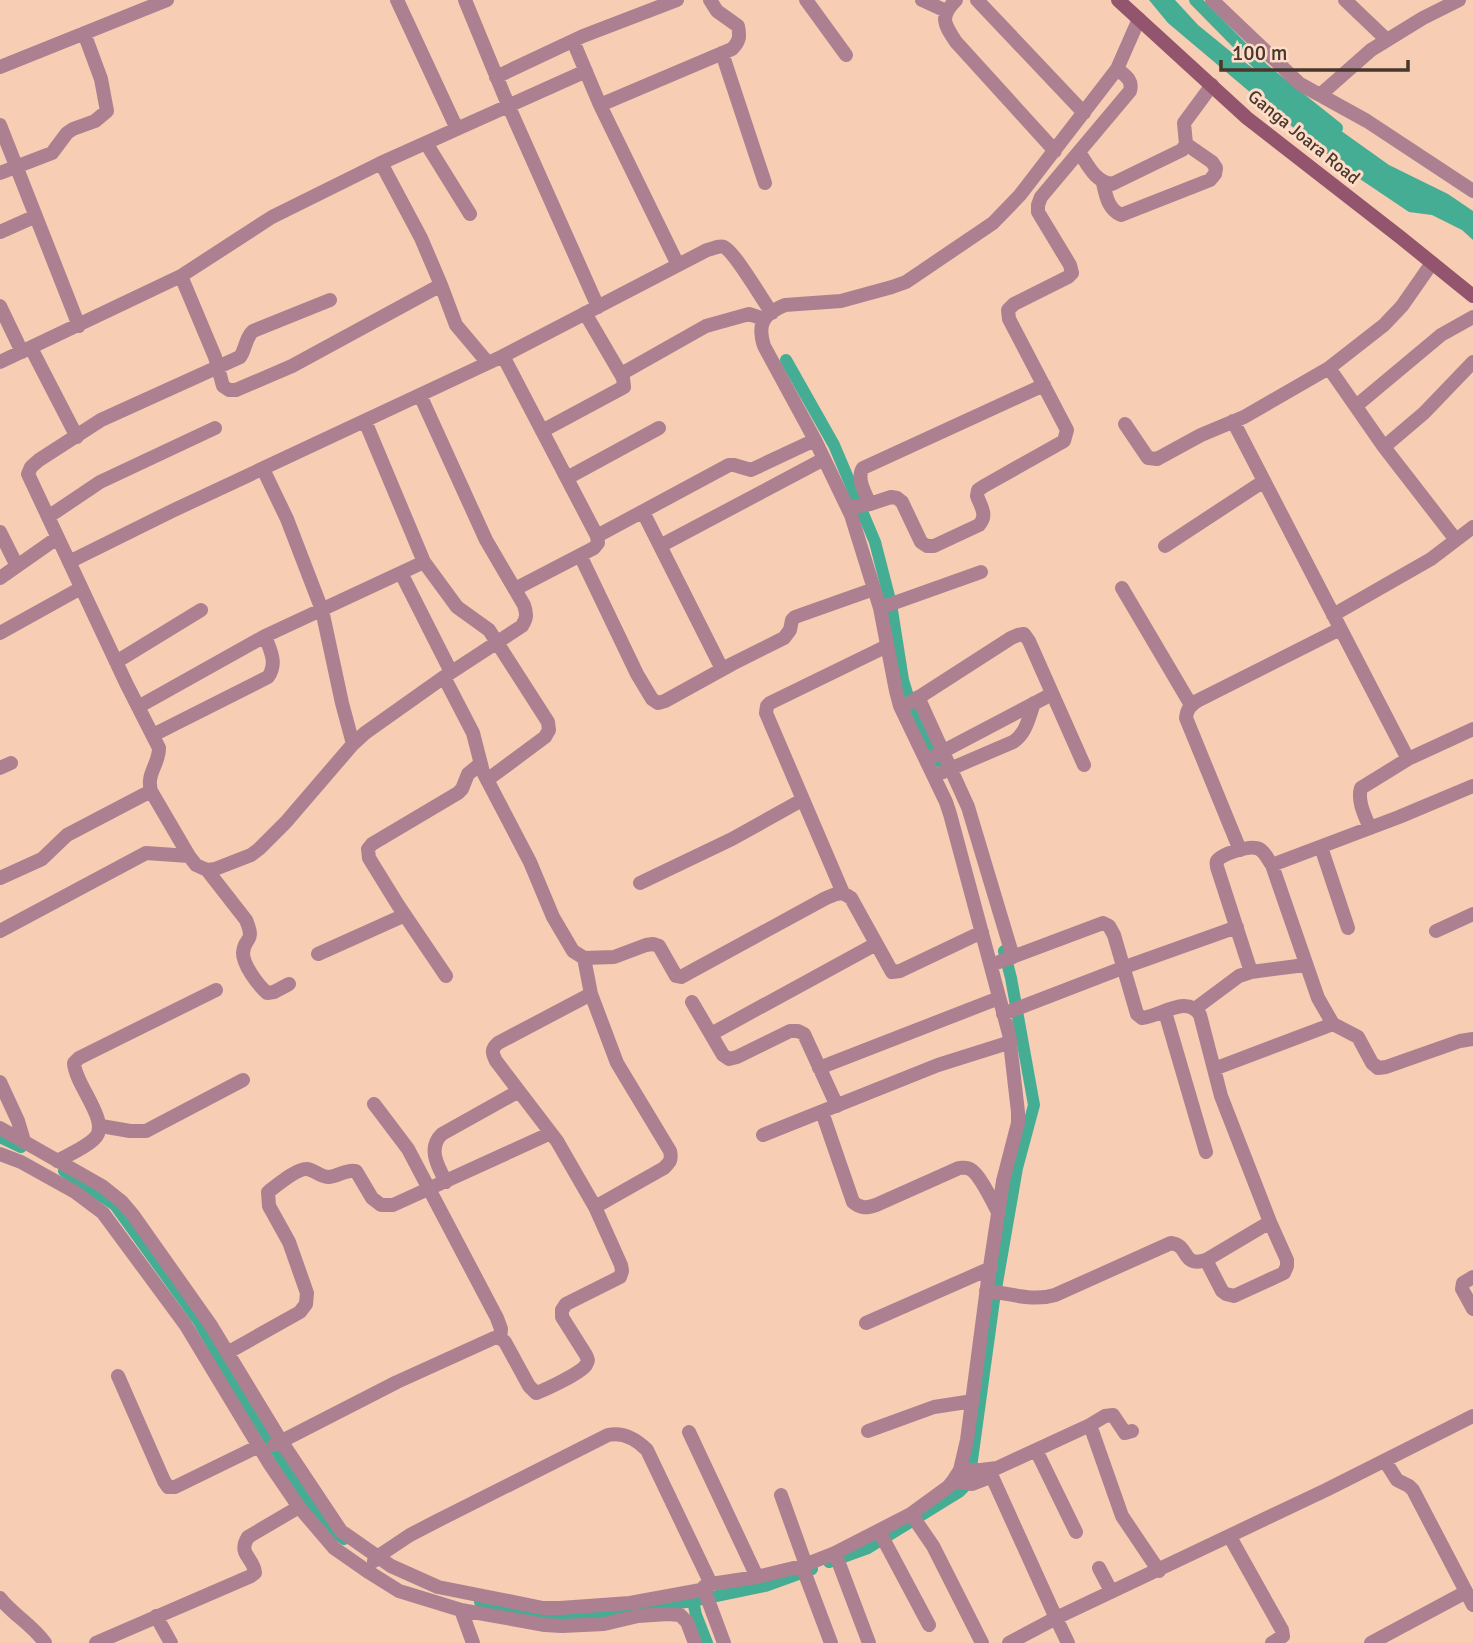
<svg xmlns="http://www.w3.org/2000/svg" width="1473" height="1643" viewBox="0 0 1473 1643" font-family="Signika,sans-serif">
<rect width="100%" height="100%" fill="#f7cdb3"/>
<!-- water -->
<path fill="#44ad94" d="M 1149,0 L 1175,0 L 1198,25 L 1236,56 L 1389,165 L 1448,194 L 1473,211 L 1473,240 L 1462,230 L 1432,215 L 1409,212 L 1348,171 L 1270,109 L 1168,23 Z"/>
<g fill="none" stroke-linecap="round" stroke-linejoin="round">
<!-- canal -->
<path stroke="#44ad94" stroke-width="12" d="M 1195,0 L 1263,69 L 1337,128
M 786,360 L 834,445 L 875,542 L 891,604 L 903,680 L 910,703 L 940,762
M 0,1137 L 21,1147
M 64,1171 L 115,1205 L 198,1320 L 229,1374 L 314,1511 L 327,1526 L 344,1539
M 829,1562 L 868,1548 L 959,1492 L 969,1482 L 994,1300 L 1017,1168 L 1034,1105 L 1011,978 L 1004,951
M 693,1601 L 696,1615 L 707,1643
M 480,1602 L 523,1612 L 547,1615 L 581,1614 L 642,1608 L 693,1601 L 765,1586 L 812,1569"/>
<!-- street -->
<path stroke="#ac8090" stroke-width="14" d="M 397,0 L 457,129
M 465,0 L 509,107 L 598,307
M 806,0 L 846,55
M 922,0 L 946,11
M 956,0 C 939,17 944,24 956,42 L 1055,151
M 977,0 L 1084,113
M 1212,0 L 1300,84 L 1367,121 L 1473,191
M 1345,0 L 1387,40
M 573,41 L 600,105 L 678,265
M 722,53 L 765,183
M 0,67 L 167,0
M 496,77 L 583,36 L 677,0
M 1320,95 L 1371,50 L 1423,18 L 1459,0
M 600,105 L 732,49 C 740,41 740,36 738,26 L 717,11 L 710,0
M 0,125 L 79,326
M 426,143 L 470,214
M 1079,152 C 1088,165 1095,182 1112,184 L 1182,150 L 1186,144 L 1184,123 L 1212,85
M 381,163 L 421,238 L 441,285 L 456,325 L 488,363
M 0,173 L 52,153 L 67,133 L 73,129 L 95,121 L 107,111 L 101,79 L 84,33
M 1103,183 C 1106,196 1108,209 1121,215 L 1210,180 L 1215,174 L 1216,168 L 1212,162 L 1186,144
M 0,232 L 36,216
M 181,276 L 215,357 L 223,386 L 229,390 L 236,390 L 292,366 L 441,285
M 330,300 L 253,331 C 245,338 246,349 240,357 L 101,420 L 39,460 L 31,467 L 28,474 L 126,683 L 159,748 C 159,765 146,773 151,791 L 189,856 L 196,865 L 207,870 L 215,869 L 251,855 L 259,849 L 286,822 L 353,744 L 365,733 L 444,677 L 522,626 C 527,618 527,614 524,605 L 486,540 L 420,395
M 0,306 L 22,352
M 31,348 L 77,437
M 503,356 L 597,536 L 598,543 L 594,548 L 515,589
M 0,362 L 181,276 L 272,217 L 381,163 L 586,71
M 1329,368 L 1384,447 L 1456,540
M 621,374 L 706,326 L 749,314 L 764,319
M 1356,406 L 1441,335 L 1473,317
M 365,421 L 424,562 L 457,607 L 489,630 L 548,722 L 549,730 L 545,737 L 487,780
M 1233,421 L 1408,759
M 1125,424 L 1148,458 L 1157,459 L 1201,435 L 1244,417 L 1329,368 L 1384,325 L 1402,306 L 1432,263
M 542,431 L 624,387 L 623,378 L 585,313
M 1384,447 L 1424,413 L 1473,362
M 263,469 L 287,519 L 322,610 L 342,703 L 353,744
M 567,478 L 659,428
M 870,504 C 865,493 856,478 863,468 L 1044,385
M 848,508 L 870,504 L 891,497 L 897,498 L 902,502 L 921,542 L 927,546 L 934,546 L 979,525 C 988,515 981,507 977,496 L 978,490 L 984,486 L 1064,441 L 1067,430 L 1009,319 L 1008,310 L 1014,304 L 1068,277 L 1072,273 L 1070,265 L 1038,212 L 1038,205 L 1041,197 L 1130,91 C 1133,80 1126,76 1117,69
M 643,512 L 722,669
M 48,517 L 100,482 L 215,428
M 0,532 L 17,566
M 597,536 L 729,465 L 734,465 L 751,470 L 815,440
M 660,546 L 824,459
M 1165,546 L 1264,481
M 580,555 L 637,674 L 652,699 L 658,703 L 665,701 L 732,664 L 784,638 L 790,630 L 792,620 L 795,617 L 874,589
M 69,562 L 172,511 L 503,356 L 707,250 C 712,249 719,245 724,247 C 735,252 763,301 772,313
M 401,573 L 451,672
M 0,578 L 57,538
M 1122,588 L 1191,705
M 880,608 L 981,572
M 1333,615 L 1431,559 L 1473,527
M 0,633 L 81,588
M 116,662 L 201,610
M 444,677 L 473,733 L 483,772 L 530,862 L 553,917 L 573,951 L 584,958 L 614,957 L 646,945 L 653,944 L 659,946 L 676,976 L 681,977 L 826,898 L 836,894 L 843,893 L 851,898 L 892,972 L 900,971 L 982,932
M 918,697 L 968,807 L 1013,957
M 900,706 L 910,703 L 1011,638 L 1018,635 L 1024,634 L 1029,641 L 1084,765
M 138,707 L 265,636 L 424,562
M 153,735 L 268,677 C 278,663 270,650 265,636
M 936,755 L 1052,694
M 0,768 L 11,763
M 943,772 L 1013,742 C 1026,734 1029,717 1034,703
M 1370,828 C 1365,816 1357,801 1361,788 L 1408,759 L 1473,729
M 1321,847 L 1348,928
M 1240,850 L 1186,718 C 1187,709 1190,706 1197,701 L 1340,629
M 1272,865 L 1399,817 L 1473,786
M 207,870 L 246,920 C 256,944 244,936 243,953 C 243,965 258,985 267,993 L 274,992 L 289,984
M 0,878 L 42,859 L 67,835 L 151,791
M 640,883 L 732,839 L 802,800
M 843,893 L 766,713 L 767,706 L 770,703 L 887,646
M 0,931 L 146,853 L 189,856
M 1436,931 L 1473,914
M 318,954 L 405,915
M 584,958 L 591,994 L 617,1063 L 670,1151 C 672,1160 670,1162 664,1168 L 595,1207
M 991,965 L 1103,923 L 1109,926 L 1114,935 L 1137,1014 L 1142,1018 C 1161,1016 1187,994 1200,1015 L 1221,1096 L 1270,1222 L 1287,1260 L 1287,1266 L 1284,1273 L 1234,1296 L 1226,1294 L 1222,1291 L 1206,1260
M 1251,972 L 1217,867 C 1217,865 1216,863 1217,861 C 1220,854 1249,846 1256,848 C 1264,849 1268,860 1272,865 L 1318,998 L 1333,1024 L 1358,1037 L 1372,1063 L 1378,1068 L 1386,1067 L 1460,1041 L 1473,1039
M 446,976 L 398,905 L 369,858 L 368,849 L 372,844 L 458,793 L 462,789 L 468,774 L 480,764
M 692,1002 L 723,1055 L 729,1059 L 737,1057 L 790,1031 L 798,1031 L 804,1034 L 837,1106
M 1196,1008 L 1239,976 L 1251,972 L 1305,965
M 1165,1012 L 1206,1152
M 1003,1014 L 1125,967 L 1237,927
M 711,1034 L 876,944
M 819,1068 L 999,998
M 1214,1069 L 1333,1024
M 0,1082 L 18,1121 L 24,1141
M 374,1104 L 408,1149 L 497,1318 L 501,1329 L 500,1338
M 822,1112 L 853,1202 C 861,1209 867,1208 876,1205 L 959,1168 C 964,1168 966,1167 970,1169 C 980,1174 993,1203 999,1214
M 101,1126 L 130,1131 L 146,1131 L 243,1080
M 0,1128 L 102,1186 L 122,1202 L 133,1215 L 210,1324 L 281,1441 L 341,1531 L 391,1566 L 438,1587 L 543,1608 L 560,1608 L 630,1603 L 701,1590 L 705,1592 L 724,1643
M 763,1135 L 938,1065 L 1011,1042
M 0,1154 L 21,1162 L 75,1192 L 103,1213 L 185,1324 L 269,1463 L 299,1507 L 334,1548 L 367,1571 L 399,1591 L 461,1610 L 545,1625 L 562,1626 L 604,1624 L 638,1616 L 668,1614 L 680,1615 L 687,1622 L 695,1643
M 57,1161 C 68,1155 87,1147 95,1138 C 111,1122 75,1085 74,1063 L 79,1058 L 216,990
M 446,1182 C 438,1167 427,1148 442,1134 L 519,1091
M 986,1291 C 1010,1293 1032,1302 1055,1295 L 1171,1243 C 1190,1245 1181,1268 1206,1260 L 1270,1222
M 1473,1309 L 1462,1289 L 1463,1283 L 1473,1277
M 866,1323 L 991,1268
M 227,1353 L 300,1312 L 306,1304 L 307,1293 L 289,1242 L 269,1206 L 268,1192 C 276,1186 297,1168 307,1169 C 315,1170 320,1177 329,1177 C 339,1176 346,1169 356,1171 L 372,1198 L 381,1205 L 393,1205 L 551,1133
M 118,1376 L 164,1481 L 168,1487 L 175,1487 L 259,1446
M 1090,1425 L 1105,1416 L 1113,1415 L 1125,1433 L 1132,1431
M 868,1431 L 934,1407 L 973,1401
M 689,1432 L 757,1577
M 274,1445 L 397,1382 L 494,1338 L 500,1338 L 505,1342 L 529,1386 L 536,1393 C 545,1390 581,1373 586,1365 C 589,1360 588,1360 586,1355 L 562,1317 L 562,1310 L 566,1304 L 620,1277 L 622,1271 L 621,1265 L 595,1207 L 557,1141 L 496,1061 C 492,1053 491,1049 498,1043 L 591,994
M 1036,1450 L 1076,1532
M 1385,1461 L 1397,1480 L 1409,1486 L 1413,1490 L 1473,1605
M 960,1470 L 981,1470 L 997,1468 L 1090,1425 L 1122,1516 L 1159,1571
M 989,1470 L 1056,1618 L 1009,1643
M 953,1481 L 972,1484 L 985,1479 L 989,1470
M 781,1495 L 806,1565
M 911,1514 L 933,1546 L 982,1643
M 879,1531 L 929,1625
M 1230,1537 L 1282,1630 L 1283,1636 L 1272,1643
M 835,1553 L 869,1643
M 374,1561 L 377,1557 L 410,1535 L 437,1521 L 608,1435 C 623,1432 636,1439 647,1450 L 711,1584
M 802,1566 L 831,1643
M 1099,1568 L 1111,1591
M 701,1590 L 705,1586 L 711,1584 L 757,1577 L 802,1566 L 835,1553 L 911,1514 L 948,1487 L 953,1481 L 960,1470 L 967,1440 L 988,1280 L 1003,1181 L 1018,1123 L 1018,1112 L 1009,1034 L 950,814 L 946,802 L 900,706 L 896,691 L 880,608 L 851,515 L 815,440 L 764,346 C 757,324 763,314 785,305 L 841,301 L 892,287 L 906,282 L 993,223 L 1020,195 L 1117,69 L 1139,19
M 0,1598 C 13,1615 33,1625 45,1643
M 461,1610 L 473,1643
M 156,1616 L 171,1643
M 96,1643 L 251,1576 L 255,1573 C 254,1557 237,1555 248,1537 L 299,1507
M 1068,1643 L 1056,1618 L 1326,1490 L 1473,1416
M 1371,1643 L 1466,1592"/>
<!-- secondary -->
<path stroke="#93556e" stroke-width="14" d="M 1118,0 L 1247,118 L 1400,237 L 1473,296"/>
</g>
<g text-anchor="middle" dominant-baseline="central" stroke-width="6" stroke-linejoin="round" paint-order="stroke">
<!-- street labels -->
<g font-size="18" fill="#48372c" stroke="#fedcc7">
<text transform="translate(1304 137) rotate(39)">Ganga Joara Road</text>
</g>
</g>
<!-- scale -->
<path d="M1221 60v10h187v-10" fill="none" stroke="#48372c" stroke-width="3.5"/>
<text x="1232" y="60" font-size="21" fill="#48372c" stroke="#fedcc7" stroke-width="5" paint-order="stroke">100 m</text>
</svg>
